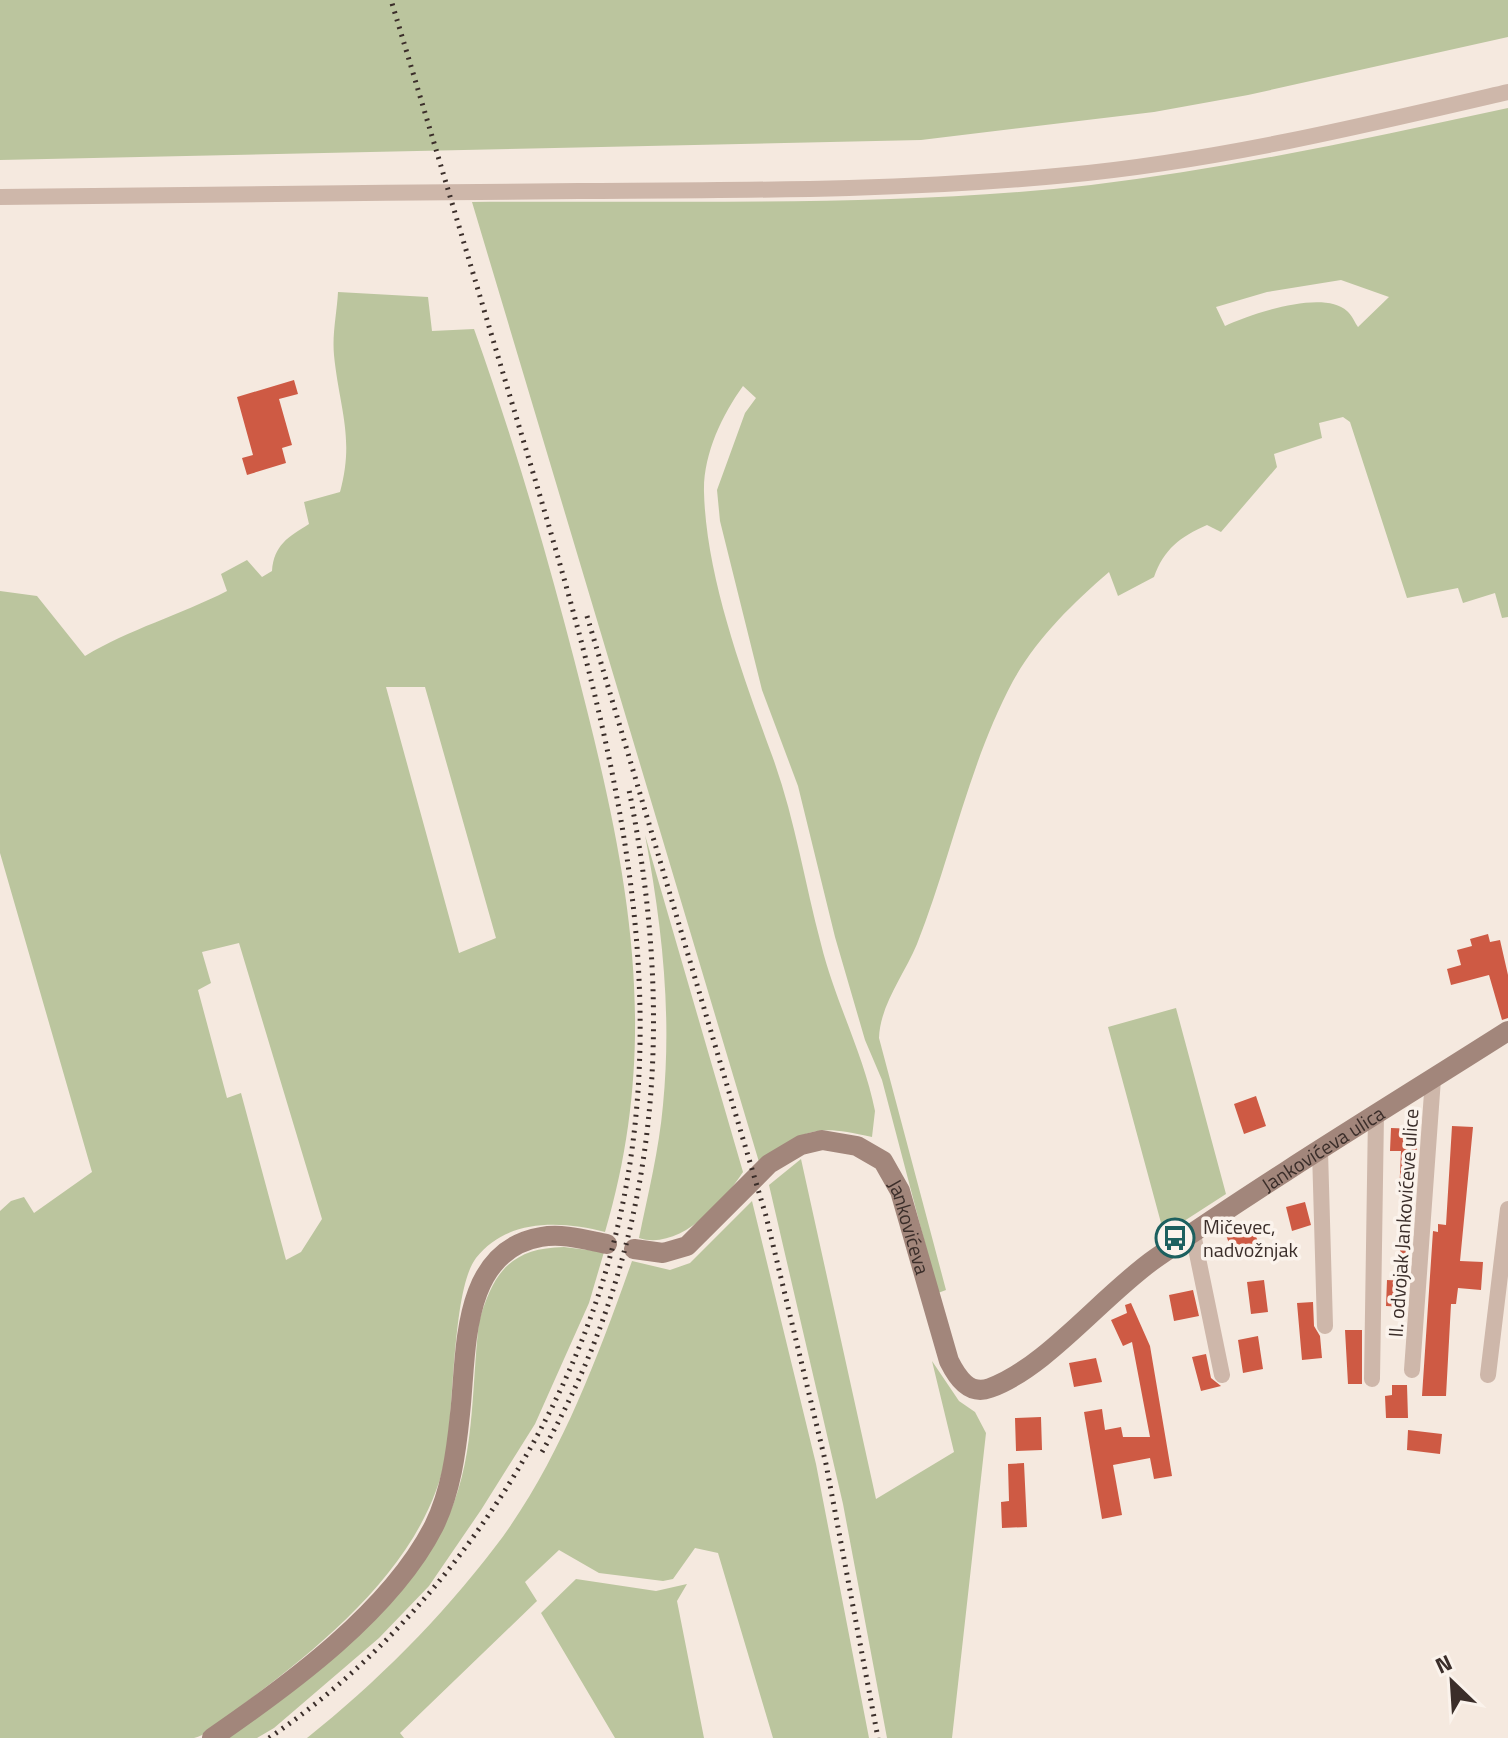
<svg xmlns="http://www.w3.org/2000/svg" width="1508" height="1738" viewBox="0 0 1508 1738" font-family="'Titillium Web',sans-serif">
<rect width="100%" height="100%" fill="#f5e9df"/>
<!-- green -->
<path fill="#bbc59e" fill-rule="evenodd" d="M 0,0 L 1508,0 L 1508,37 L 1248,95 L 1154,112 L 921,140 L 0,160 Z
M 1508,108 L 1508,617 L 1502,618 L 1495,593 L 1463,603 L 1458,588 L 1407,598 L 1350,422 L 1343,417 L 1319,423 L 1322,438 L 1274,454 L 1277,467 L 1221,532 L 1207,525 C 1180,537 1164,549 1154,577 L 1118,596 L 1109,572 C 1072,604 1037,638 1013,681 C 969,763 951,858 917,944 C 904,975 880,1005 879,1038 L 946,1290 L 938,1293 L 882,1080 L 865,1040 L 835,937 L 798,786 L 762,690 L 720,521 L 717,490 L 745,413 L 756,398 L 743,386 C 722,415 703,455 704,492 C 706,575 742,673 770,750 C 794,813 804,880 821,944 C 835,1001 864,1055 875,1111 L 872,1137 C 816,1124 806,1128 759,1162 L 472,202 C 675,200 889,208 1091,185 C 1232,168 1370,138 1508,108 ZM 1341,280 L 1389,297 L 1358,327 C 1355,323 1352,315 1347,311 C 1323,289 1251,314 1225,326 L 1216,307 L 1267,292 Z
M 338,292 L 428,297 L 432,331 L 474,329 C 513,438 545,547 574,659 C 625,857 665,1029 605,1232 C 562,1221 507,1218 476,1258 C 452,1289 454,1412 446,1455 C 426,1560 330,1639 249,1700 C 233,1712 213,1733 194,1738 C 180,1738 160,1738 146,1738 C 97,1738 49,1738 0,1738 L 0,1211 L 11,1201 L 24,1197 L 34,1213 L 92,1172 L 0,853 L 0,591 L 37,596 L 85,656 C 130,629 180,615 227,591 L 221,574 L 247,560 L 262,577 L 272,571 C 274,545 288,537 309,524 L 304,502 L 340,492 C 355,438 339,407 334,355 C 332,334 337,312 338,292 ZM 386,687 L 425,687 L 496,938 L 459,953 ZM 239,943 L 322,1219 L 301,1252 L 286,1260 L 241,1093 L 227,1098 L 198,990 L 211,983 L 202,952 Z
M 645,835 L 743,1172 C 723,1203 679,1251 639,1238 C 648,1194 659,1150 663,1105 C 672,1013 662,925 645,835 Z
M 1176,1008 L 1226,1194 L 1164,1234 L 1108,1027 Z
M 801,1159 L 876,1499 L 954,1452 L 932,1361 L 959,1401 L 975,1412 L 986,1433 L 952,1738 L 887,1738 L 843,1504 L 769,1185 Z
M 752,1201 L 816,1464 L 869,1738 L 773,1738 L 718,1553 L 695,1548 L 673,1579 L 663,1581 L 599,1573 L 559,1550 L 525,1582 L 537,1601 L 400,1733 L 404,1738 L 307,1738 C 376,1683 441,1618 495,1547 C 558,1465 598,1357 632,1261 L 670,1270 L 690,1263 Z
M 564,1247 L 604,1252 L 589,1303 L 535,1424 L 481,1510 L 429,1586 L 379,1638 L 274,1728 L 257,1738 L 225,1738 L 263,1712 L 444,1525 C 476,1464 471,1389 479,1322 C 493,1272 511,1248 564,1247 Z
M 576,1579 L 656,1591 L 687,1584 L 677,1601 L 704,1738 L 615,1738 L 541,1613 Z"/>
<!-- building -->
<path fill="#ce5a44" d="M 294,380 L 298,394 L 279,399 L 292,445 L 282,448 L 286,463 L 247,475 L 242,458 L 253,455 L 237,397 Z
M 1488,934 L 1490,942 L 1500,940 L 1508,975 L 1508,1018 L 1502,1020 L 1489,975 L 1451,985 L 1447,969 L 1461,965 L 1457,950 L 1472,946 L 1470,939 Z
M 1256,1096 L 1266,1126 L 1244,1134 L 1234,1104 Z
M 1452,1126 L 1473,1127 L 1460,1261 L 1483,1262 L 1481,1290 L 1458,1288 L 1456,1304 L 1451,1304 L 1446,1396 L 1422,1396 L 1433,1231 L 1438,1232 L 1438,1224 L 1446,1225 Z
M 1391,1128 L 1418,1129 L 1414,1195 L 1399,1195 L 1401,1151 L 1390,1151 Z
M 1305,1202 L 1311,1225 L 1292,1231 L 1286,1207 Z
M 1251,1222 L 1259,1245 L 1233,1255 L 1225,1232 Z
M 1400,1235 L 1411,1235 L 1409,1256 L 1400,1256 Z
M 1264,1280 L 1268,1312 L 1251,1314 L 1247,1282 Z
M 1387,1280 L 1407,1281 L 1406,1307 L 1386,1306 Z
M 1193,1290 L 1199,1316 L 1174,1321 L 1169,1295 Z
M 1313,1302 L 1314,1326 L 1320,1336 L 1322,1358 L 1302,1360 L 1297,1303 Z
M 1131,1303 L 1150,1346 L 1172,1476 L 1154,1479 L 1150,1458 L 1113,1465 L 1122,1515 L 1102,1519 L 1084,1412 L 1102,1409 L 1105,1430 L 1121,1427 L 1123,1437 L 1150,1437 L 1132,1342 L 1123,1346 L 1111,1320 L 1127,1313 L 1125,1305 Z
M 1345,1330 L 1362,1330 L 1362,1384 L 1348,1384 Z
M 1258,1336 L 1263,1369 L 1243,1373 L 1238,1340 Z
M 1206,1354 L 1211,1378 L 1221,1386 L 1201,1391 L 1192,1357 Z
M 1096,1358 L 1102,1382 L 1074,1387 L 1069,1363 Z
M 1392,1385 L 1407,1385 L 1408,1418 L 1386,1418 L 1385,1396 L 1392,1395 Z
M 1041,1417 L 1042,1450 L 1016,1451 L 1015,1418 Z
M 1408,1430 L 1442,1434 L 1440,1454 L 1407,1450 Z
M 1024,1463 L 1027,1527 L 1002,1528 L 1001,1502 L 1009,1501 L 1008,1464 Z"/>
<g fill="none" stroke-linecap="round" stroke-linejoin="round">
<!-- minor -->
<path stroke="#ceb7aa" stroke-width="16" d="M 0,197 C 193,194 386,193 579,191 C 742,190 905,191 1067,175 C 1216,161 1362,126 1508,92
M 1320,1151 L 1325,1326
M 1193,1234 L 1222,1375
M 1412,1370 L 1433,1079
M 1488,1375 L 1508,1209
M 1372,1379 L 1376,1114"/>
<!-- secondary -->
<g stroke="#a2867b" stroke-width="20">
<path id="s1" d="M 634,1249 L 663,1253 L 687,1246 L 769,1164 L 801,1145 L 822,1140 L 857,1146 L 883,1161 L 900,1191 L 949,1361 C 957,1377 969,1396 990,1388 C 1046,1368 1104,1294 1156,1258 C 1271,1178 1390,1106 1508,1031"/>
<path d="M 212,1738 C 289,1685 391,1611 434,1526 C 451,1491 456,1453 460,1414 C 467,1352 460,1251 541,1237 C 563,1233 586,1240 607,1244"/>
</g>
<!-- rail -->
<path stroke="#3b2e2a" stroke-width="5" stroke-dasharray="2 6" stroke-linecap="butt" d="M 587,616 L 766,1216 L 826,1464 L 878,1738
M 542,1452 C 661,1242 676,1017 628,785
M 269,1738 C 367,1671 446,1584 509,1484 C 722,1142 636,814 528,456 C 482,304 437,152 391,0"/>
</g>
<!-- icons -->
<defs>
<g id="bus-ring" transform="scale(2)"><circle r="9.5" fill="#fbf3ec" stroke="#1c605f" stroke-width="1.5"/><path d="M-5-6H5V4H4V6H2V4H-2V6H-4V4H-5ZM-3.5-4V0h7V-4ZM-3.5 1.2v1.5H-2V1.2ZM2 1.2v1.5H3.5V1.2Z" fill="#1c605f"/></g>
</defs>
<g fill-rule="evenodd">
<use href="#bus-ring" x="1175" y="1238"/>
</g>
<g text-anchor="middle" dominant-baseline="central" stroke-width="7" stroke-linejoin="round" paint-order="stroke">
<!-- street labels -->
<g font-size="20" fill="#3b2e2a" stroke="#fbf3ec">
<text stroke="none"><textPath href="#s1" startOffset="972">Jankovićeva ulica</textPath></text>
<text transform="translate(1403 1223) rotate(-86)">II. odvojak Jankovićeve ulice</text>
<text stroke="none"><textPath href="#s1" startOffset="366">Jankovićeva</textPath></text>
</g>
<!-- poi labels -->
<g font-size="20" fill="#3b2e2a" stroke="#fbf3ec" text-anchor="start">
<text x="1203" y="1226">Mičevec,<tspan x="1203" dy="23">nadvožnjak</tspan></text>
</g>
</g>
<!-- north arrow -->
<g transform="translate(1452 1682) rotate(335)" stroke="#fbf3ec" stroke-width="6" paint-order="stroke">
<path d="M0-6L14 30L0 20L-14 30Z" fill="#3b2e2a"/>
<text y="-12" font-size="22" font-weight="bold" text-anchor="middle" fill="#3b2e2a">N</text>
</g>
</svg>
